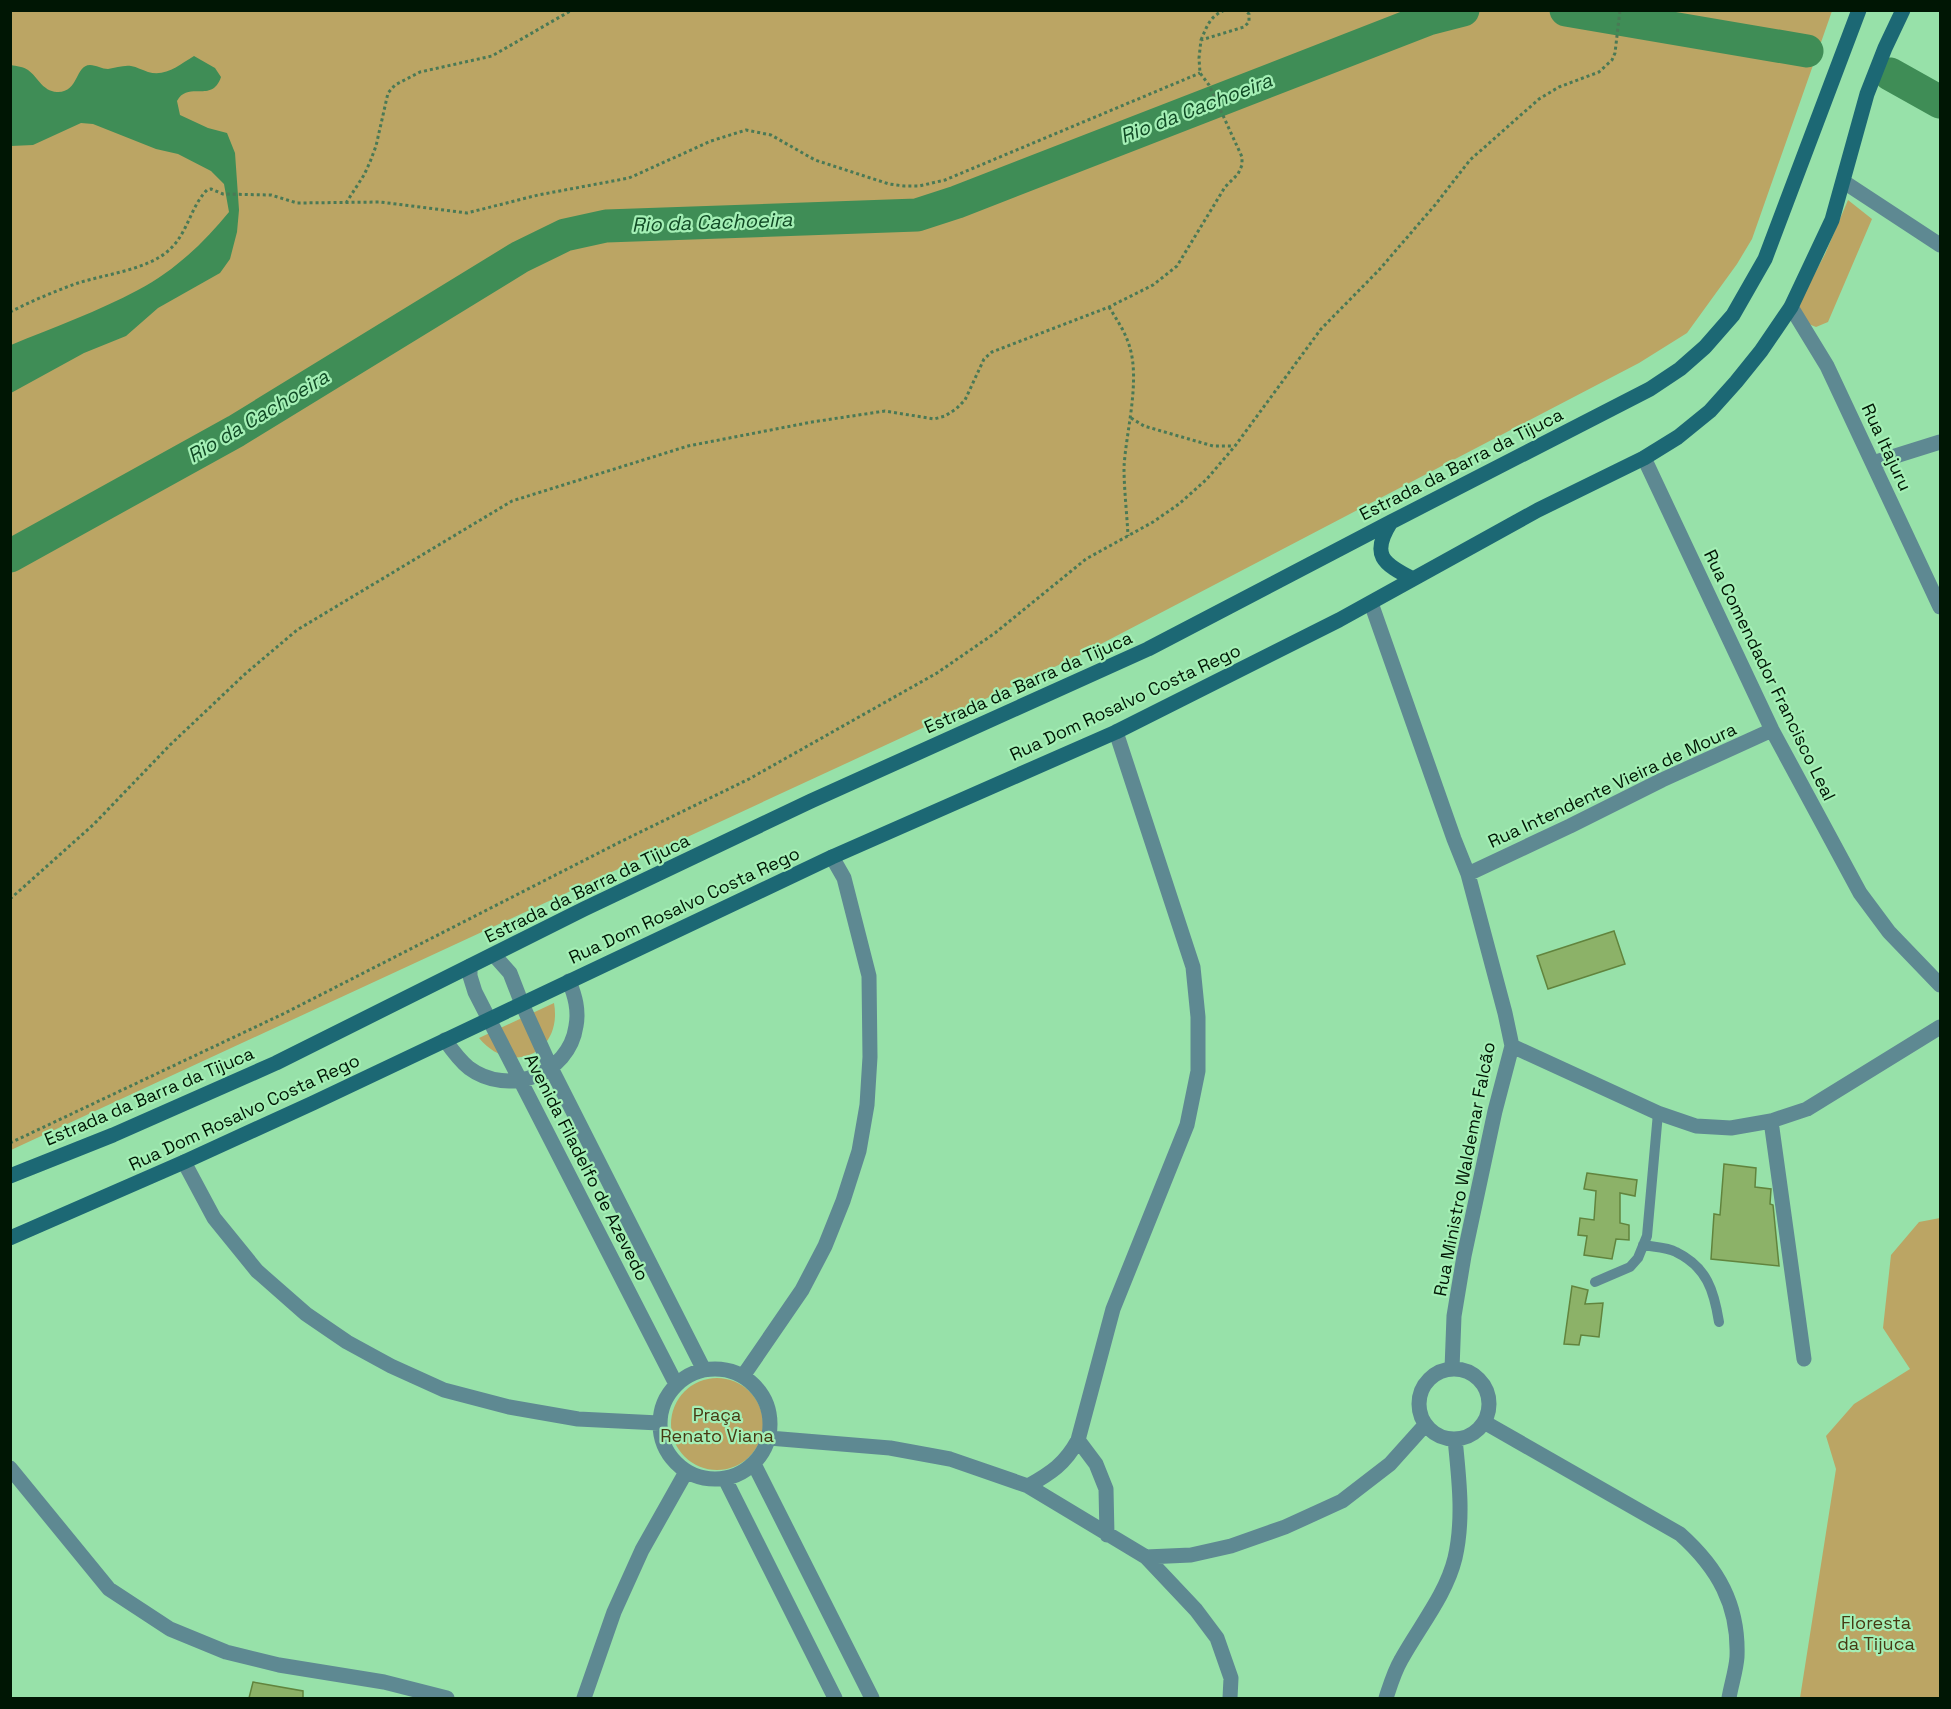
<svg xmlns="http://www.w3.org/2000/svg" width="1951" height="1709" viewBox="0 0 1951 1709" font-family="'Space Grotesk',sans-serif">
<rect width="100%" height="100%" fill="#97e1a9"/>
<!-- green -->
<path fill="#bba564" d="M 10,11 L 1832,11 L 1752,239 L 1737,264 L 1687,333 L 1639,363 L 1076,657 L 11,1150 Z
M 1848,200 L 1872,219 L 1828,322 L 1816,327 L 1806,323 L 1798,305 L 1825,254 Z
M 554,1003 C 563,1053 511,1077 479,1038 Z
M 1940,1218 L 1940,1698 L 1800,1698 L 1836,1469 L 1826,1436 L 1854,1404 L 1910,1369 L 1883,1328 L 1891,1255 L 1919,1222 Z
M671 1424a46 46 0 1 1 92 0a46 46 0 1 1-92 0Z"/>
<!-- water -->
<path fill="#3f8d56" d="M 194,56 L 215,68 L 221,77 C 212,104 188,80 177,101 L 180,115 L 208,128 L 227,133 L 235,153 L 239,210 L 237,232 L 230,259 L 220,273 L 158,308 L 126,336 L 84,353 L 11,393 L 11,345 C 52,328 99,311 138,290 C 174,271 204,243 229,212 L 224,184 L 211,171 L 178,154 L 156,149 L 93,124 L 81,123 L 33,145 L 11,146 L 11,65 C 16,66 24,67 28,70 C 38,77 42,91 57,92 C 79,93 75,65 90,65 C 96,65 102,69 108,69 C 116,68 123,65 131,66 C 137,67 142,70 148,72 C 166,77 179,65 194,56 Z"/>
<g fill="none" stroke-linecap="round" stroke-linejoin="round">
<!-- river -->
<path stroke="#3f8d56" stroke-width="33" d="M 1566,10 L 1807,51
M 1890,74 L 1940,102
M 10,556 L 236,431 L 520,257 L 565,235 L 606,226 L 917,215 L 957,202 L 1428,19 L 1463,10"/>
</g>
<!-- building -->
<path fill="#8cb268" stroke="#61843d" stroke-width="1.5" d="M 1614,931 L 1625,964 L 1548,989 L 1537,956 Z
M 1724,1164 L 1756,1168 L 1755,1187 L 1771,1189 L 1770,1204 L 1773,1205 L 1774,1215 L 1779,1266 L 1711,1259 L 1714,1214 L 1720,1215 Z
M 1587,1173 L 1637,1180 L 1635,1196 L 1620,1193 L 1620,1223 L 1629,1225 L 1629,1240 L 1616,1239 L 1612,1259 L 1584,1255 L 1587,1236 L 1578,1235 L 1580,1218 L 1594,1220 L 1596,1191 L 1584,1189 Z
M 1572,1286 L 1588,1290 L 1585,1304 L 1603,1303 L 1599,1337 L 1581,1335 L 1579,1345 L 1564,1344 Z
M 253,1682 L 303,1691 L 303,1698 L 249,1698 Z"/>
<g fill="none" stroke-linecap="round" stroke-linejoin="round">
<!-- path -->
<path stroke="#4a7955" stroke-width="3" stroke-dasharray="3 3" stroke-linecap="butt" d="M 1201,40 C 1207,26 1210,16 1225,10
M 346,203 L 364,175 L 370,162 L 376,146 L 388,93 L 395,85 L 420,72 L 492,56 L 572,10
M 1109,307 C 1117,320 1126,333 1130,348 C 1140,383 1126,432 1124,467 C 1124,490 1127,514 1128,536
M 10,312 C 32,301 55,291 78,283 C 106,274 146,270 168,251 C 188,234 190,207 207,190 L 211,189 L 223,194 L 271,195 L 297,203 L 380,202 L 467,213 L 538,195 L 629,178 L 711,141 L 746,130 L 771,135 L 815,160 L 889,184 L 904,186 L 919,186 L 945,180 L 1200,73
M 1131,418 L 1144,426 L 1213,446 L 1234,446
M 10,899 L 94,824 L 170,745 L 245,674 L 297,630 L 512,501 L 688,446 L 812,422 L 885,411 L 934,419 L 945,416 L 956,409 L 965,400 L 984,359 L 992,352 L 1109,307 L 1153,285 L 1177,266 L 1225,187 L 1238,174 L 1242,165 L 1242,157 L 1209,85 L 1200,73 L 1199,58 L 1201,40 L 1244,27 L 1249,22 L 1249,14 L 1245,10
M 10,1143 L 285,1013 L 622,841 L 749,779 L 937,673 L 995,633 L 1086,559 L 1153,522 L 1179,504 L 1206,480 L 1235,446 L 1321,329 L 1379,270 L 1435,205 L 1470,160 L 1539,99 L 1559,87 L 1599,72 L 1612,60 L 1615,53 L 1620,10"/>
<!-- lane -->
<path stroke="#5e8992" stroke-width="10" d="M 1643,1245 C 1653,1247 1667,1247 1676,1252 C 1707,1267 1714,1291 1719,1322
M 1595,1282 L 1630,1267 L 1638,1258 L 1647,1236 L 1658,1113"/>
<!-- street -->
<path stroke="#5e8992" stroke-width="15" d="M 1844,182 L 1940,245
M 1791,307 L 1827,366 L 1940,607
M 1644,458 L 1772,730 L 1860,893 L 1889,932 L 1940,985
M 1873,463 L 1940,442
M 1371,603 L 1454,839 L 1468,874 L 1505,1013 L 1512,1046 L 1495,1111 L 1464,1256 L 1454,1316 L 1452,1369
M 1468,874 L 1570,826 L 1662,780 L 1772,730
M 494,955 L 510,973 L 522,1004 L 551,1068 L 704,1370
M 470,966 L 470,976 L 475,992 L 676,1384
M 445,1040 C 452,1050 459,1060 469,1068 C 508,1097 569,1075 576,1026 C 579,1010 575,996 569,981
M 1512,1046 L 1658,1113 L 1696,1126 L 1731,1128 L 1771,1121 L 1807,1109 L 1940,1027
M 1771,1121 L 1804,1359
M 184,1162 L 214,1218 L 257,1271 L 306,1314 L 347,1342 L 391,1366 L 444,1390 L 509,1407 L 578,1419 L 659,1423
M660 1424a55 55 0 1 1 110 0a55 55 0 1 1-110 0Z
M1419 1404a35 35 0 1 1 70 0a35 35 0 1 1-70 0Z
M 743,1376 L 802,1290 L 825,1246 L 843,1201 L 859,1151 L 867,1105 L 870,1057 L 869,976 L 844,878 L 832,857
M 1484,1422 L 1680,1534 C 1718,1568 1739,1605 1737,1657 C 1736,1671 1731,1685 1729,1698
M 769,1438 L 890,1448 L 950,1459 L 1028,1486 L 1146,1557 L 1196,1610 L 1217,1638 L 1231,1678 L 1230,1698
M 1078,1440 L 1096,1464 L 1106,1489 L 1107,1535
M 754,1464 L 872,1698
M 10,1468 L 109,1589 L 170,1629 L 226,1652 L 279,1665 L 384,1682 L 447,1698
M 725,1479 L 835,1698
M 1028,1486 C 1051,1473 1065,1464 1078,1440 L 1113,1309 L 1187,1125 L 1198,1071 L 1198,1017 L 1193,967 L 1116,732
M 1146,1557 L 1191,1555 L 1231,1546 L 1285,1527 L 1342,1501 L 1390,1464 L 1425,1425
M 584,1698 L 614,1612 L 642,1550 L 686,1472
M 1386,1698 C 1390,1686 1394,1672 1401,1660 C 1419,1627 1446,1595 1455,1558 C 1464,1519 1459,1479 1455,1439"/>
<!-- secondary -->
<path stroke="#1c6874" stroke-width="15" d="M 1391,522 C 1370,555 1383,564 1413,579
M 10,1176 L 113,1135 L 276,1063 L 584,909 L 811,801 L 1148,649 L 1391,522 L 1650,389 L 1680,369 L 1705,347 L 1733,315 L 1765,259 L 1859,10
M 10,1238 L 184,1162 L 313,1103 L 832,857 L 1116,732 L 1339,620 L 1538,510 L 1644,458 L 1678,437 L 1710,411 L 1736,382 L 1761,351 L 1791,307 L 1832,220 L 1867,94 L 1885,48 L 1903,10"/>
</g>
<g text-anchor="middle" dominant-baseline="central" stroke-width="4.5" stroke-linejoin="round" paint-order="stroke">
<!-- street labels -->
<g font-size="18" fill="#001604" stroke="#a4efb5">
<text transform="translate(1887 447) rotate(65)">Rua Itajuru</text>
<text transform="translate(1461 464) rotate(-27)">Estrada da Barra da Tijuca</text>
<text transform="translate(1770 675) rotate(64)">Rua Comendador Francisco Leal</text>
<text transform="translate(1028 682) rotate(-24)">Estrada da Barra da Tijuca</text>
<text transform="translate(1125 702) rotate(-25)">Rua Dom Rosalvo Costa Rego</text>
<text transform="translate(1612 785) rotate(-25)">Rua Intendente Vieira de Moura</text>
<text transform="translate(587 888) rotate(-26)">Estrada da Barra da Tijuca</text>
<text transform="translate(684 905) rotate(-25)">Rua Dom Rosalvo Costa Rego</text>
<text transform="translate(149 1096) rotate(-23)">Estrada da Barra da Tijuca</text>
<text transform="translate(244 1112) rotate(-25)">Rua Dom Rosalvo Costa Rego</text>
<text transform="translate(587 1167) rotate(63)">Avenida Filadelfo de Azevedo</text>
<text transform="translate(1464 1169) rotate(-79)">Rua Ministro Waldemar Falcão</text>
</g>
<!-- park labels -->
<g font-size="18" fill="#463a13" stroke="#a4efb5">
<text x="717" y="1414">Praça<tspan x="717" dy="21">Renato Viana</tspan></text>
<text x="1876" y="1622">Floresta<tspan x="1876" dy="21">da Tijuca</tspan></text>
</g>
<!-- water labels -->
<g font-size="20" font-style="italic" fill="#104a25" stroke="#a4efb5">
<text transform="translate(1196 108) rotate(-21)">Rio da Cachoeira</text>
<text transform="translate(712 222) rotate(-2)">Rio da Cachoeira</text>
<text transform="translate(258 416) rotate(-31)">Rio da Cachoeira</text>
</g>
</g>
<!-- border -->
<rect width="1951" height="1709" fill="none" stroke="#001604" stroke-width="24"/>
</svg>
